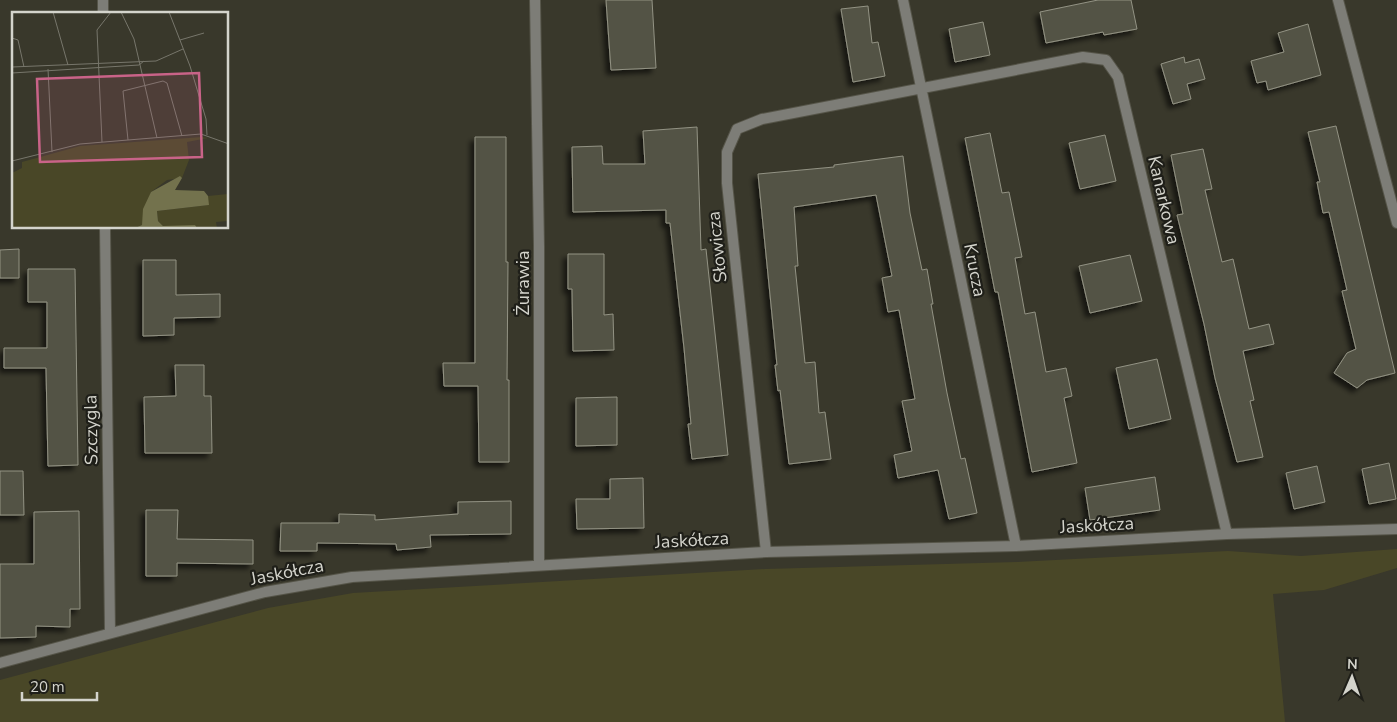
<svg xmlns="http://www.w3.org/2000/svg" width="1397" height="722" viewBox="0 0 1397 722" font-family="'Nunito Sans',sans-serif">
<defs>
<filter id="shadow"><feDropShadow dx="-4.5" dy="4.5" stdDeviation="2.5" flood-color="#0009"/></filter>
</defs>
<rect width="100%" height="100%" fill="#39382b"/>
<!-- green -->
<path fill="#494727" d="M 1397,549 L 1397,568 L 1324,590 L 1273,594 L 1285,722 L 0,722 L 0,680 L 268,608 L 353,593 L 766,569 L 1017,562 L 1228,551 L 1301,556 Z"/>
<!-- building -->
<path fill="#535345" stroke="#939384" filter="url(#shadow)" d="M 606,0 L 652,0 L 656,68 L 611,70 Z
M 1098,0 L 1131,0 L 1137,29 L 1104,35 L 1103,32 L 1046,43 L 1040,12 Z
M 868,6 L 872,43 L 878,42 L 885,76 L 853,82 L 841,9 Z
M 983,22 L 990,55 L 955,62 L 949,29 Z
M 1308,24 L 1321,75 L 1268,90 L 1266,81 L 1257,83 L 1251,61 L 1284,52 L 1278,33 Z
M 1184,57 L 1185,63 L 1199,59 L 1205,79 L 1187,84 L 1191,99 L 1173,104 L 1161,64 Z
M 1336,126 L 1395,373 L 1367,380 L 1357,388 L 1334,373 L 1347,353 L 1356,349 L 1342,291 L 1347,290 L 1329,212 L 1323,213 L 1317,182 L 1320,182 L 1308,132 Z
M 697,127 L 701,250 L 706,249 L 728,455 L 692,459 L 688,424 L 691,424 L 684,348 L 670,223 L 666,223 L 666,210 L 573,212 L 572,147 L 602,146 L 603,164 L 645,164 L 643,131 Z
M 990,133 L 1002,193 L 1009,192 L 1022,257 L 1015,258 L 1025,314 L 1035,312 L 1046,372 L 1066,368 L 1072,396 L 1064,398 L 1077,463 L 1032,472 L 998,292 L 995,292 L 965,138 Z
M 1105,135 L 1116,181 L 1080,189 L 1069,143 Z
M 475,137 L 506,137 L 506,262 L 508,262 L 507,380 L 509,380 L 509,462 L 479,462 L 478,386 L 444,386 L 443,363 L 475,363 Z
M 1203,149 L 1212,189 L 1205,190 L 1222,262 L 1233,259 L 1249,329 L 1269,324 L 1274,344 L 1243,351 L 1254,400 L 1250,401 L 1263,457 L 1237,462 L 1215,378 L 1204,324 L 1177,215 L 1183,214 L 1171,155 Z
M 903,156 L 910,213 L 922,270 L 927,269 L 933,304 L 931,304 L 947,393 L 961,459 L 965,458 L 977,513 L 949,519 L 938,470 L 898,478 L 894,455 L 912,451 L 902,401 L 915,399 L 899,310 L 888,312 L 882,278 L 892,276 L 876,195 L 794,207 L 798,266 L 795,266 L 805,363 L 815,362 L 819,413 L 825,412 L 831,459 L 789,464 L 780,390 L 778,391 L 775,365 L 777,365 L 758,174 L 834,167 L 834,165 Z
M 19,249 L 19,278 L 0,278 L 0,250 Z
M 568,254 L 604,254 L 604,315 L 613,314 L 614,350 L 573,351 L 572,289 L 568,289 Z
M 1130,255 L 1142,301 L 1090,313 L 1079,266 Z
M 143,260 L 176,260 L 176,295 L 220,294 L 220,317 L 174,318 L 174,335 L 143,336 Z
M 28,269 L 75,269 L 78,465 L 48,466 L 46,368 L 4,368 L 4,348 L 47,348 L 47,302 L 28,302 Z
M 1157,359 L 1171,419 L 1129,429 L 1116,368 Z
M 175,365 L 204,365 L 204,396 L 211,396 L 212,453 L 145,453 L 144,397 L 176,396 Z
M 617,397 L 617,445 L 576,446 L 576,398 Z
M 1389,463 L 1396,499 L 1369,504 L 1362,469 Z
M 1317,466 L 1325,502 L 1294,509 L 1286,473 Z
M 0,471 L 23,471 L 24,515 L 0,515 Z
M 1155,477 L 1160,510 L 1090,520 L 1085,488 Z
M 643,478 L 644,528 L 577,529 L 576,499 L 610,499 L 610,479 Z
M 511,501 L 511,534 L 430,535 L 431,547 L 397,550 L 396,544 L 317,543 L 317,551 L 280,551 L 281,523 L 339,523 L 339,514 L 375,515 L 375,520 L 458,514 L 458,502 Z
M 146,510 L 178,510 L 177,539 L 253,540 L 253,564 L 177,563 L 177,576 L 146,576 Z
M 79,511 L 80,609 L 70,609 L 70,627 L 36,626 L 36,637 L 0,638 L 0,564 L 34,564 L 34,512 Z"/>
<g fill="none" stroke-linecap="round" stroke-linejoin="round">
<!-- minor casing -->
<g stroke="#555448" stroke-width="12">
<path id="minor" d="M 103,0 L 103,14
M 535,0 L 539,246 L 539,565
M 903,0 L 1016,546
M 1338,0 L 1397,223
M 105,228 L 110,632
M 766,552 L 727,183 L 727,152 L 737,129 L 762,119 L 1083,57 L 1106,60 L 1118,77 L 1227,534
M 0,663 L 265,592 L 352,577 L 766,552 L 1016,546 L 1227,534 L 1397,529"/>
</g>
<!-- minor -->
<use href="#minor" stroke="#7d7d77" stroke-width="10"/>
</g>
<g text-anchor="middle" dominant-baseline="central" stroke-width="4.5" stroke-linejoin="round" paint-order="stroke">
<!-- street labels -->
<g font-size="18" fill="#d4d4cc" stroke="#1f1f19">
<text transform="translate(1164 200) rotate(77)">Kanarkowa</text>
<text transform="translate(717 247) rotate(-96)">Słowicza</text>
<text transform="translate(975 270) rotate(79)">Krucza</text>
<text transform="translate(523 283) rotate(-90)">Żurawia</text>
<text transform="translate(91 430) rotate(-91)">Szczygla</text>
<text transform="translate(1097 525) rotate(-3)">Jaskółcza</text>
<text transform="translate(692 540) rotate(-3)">Jaskółcza</text>
<text transform="translate(287 572) rotate(-11)">Jaskółcza</text>
</g>
</g>
<!-- overview -->
<g transform="translate(12 12)">
<rect width="216" height="216" fill="#39382b"/>
<path d="M 190,125 L 196,126 L 175,130 L 177,148 L 170,166 L 155,168 L 139,180 L 130,213 L 123,216 L 0,216 L 0,161 L 10,156 L 10,150 L 68,134 ZM 216,182 L 216,209 L 204,210 L 205,216 L 151,214 L 146,209 L 145,199 L 196,193 L 196,184 Z" fill="#494727"/>
<path d="M 168,164 L 170,166 L 163,178 L 192,179 L 196,184 L 197,193 L 145,199 L 146,209 L 151,214 L 183,213 L 185,216 L 123,216 L 130,213 L 131,197 L 139,180 Z" fill="#73724d"/>
<path fill="none" stroke="#77766b" stroke-width="1" d="M 41,0 L 56,53M 109,0 L 122,27 L 145,126M 157,0 L 178,54 L 194,107 L 195,123M 0,26 L 6,28 L 12,55M 168,28 L 192,21M 0,55 L 144,49 L 171,37M 36,57 L 40,140M 0,61 L 127,53 L 132,49M 116,128 L 111,79 L 151,69 L 155,71 L 170,124M 90,130 L 85,18 L 99,0M 0,149 L 68,132 L 116,128 L 189,122 L 217,132"/>
<path fill="#c96388" fill-opacity="0.15" stroke="#c96388" stroke-width="2.5" d="M 187,61 L 190,145 L 28,150 L 25,67 Z"/>
<rect width="216" height="216" fill="none" stroke="#d4d4cc" stroke-width="2.5"/>
</g>
<!-- north arrow -->
<g transform="translate(1352 677) rotate(2)" stroke="#1f1f19" stroke-width="4" paint-order="stroke">
<path d="M0-4L9 19L0 12L-9 19Z" fill="#d4d4cc"/>
<text y="-8" font-size="14" font-weight="bold" text-anchor="middle" fill="#d4d4cc">N</text>
</g>
<!-- scale -->
<path d="M22 692v8h75v-8" fill="none" stroke="#d4d4cc" stroke-width="2.5"/>
<text x="30" y="692" font-size="15" fill="#d4d4cc" stroke="#1f1f19" stroke-width="4" paint-order="stroke">20 m</text>
</svg>
